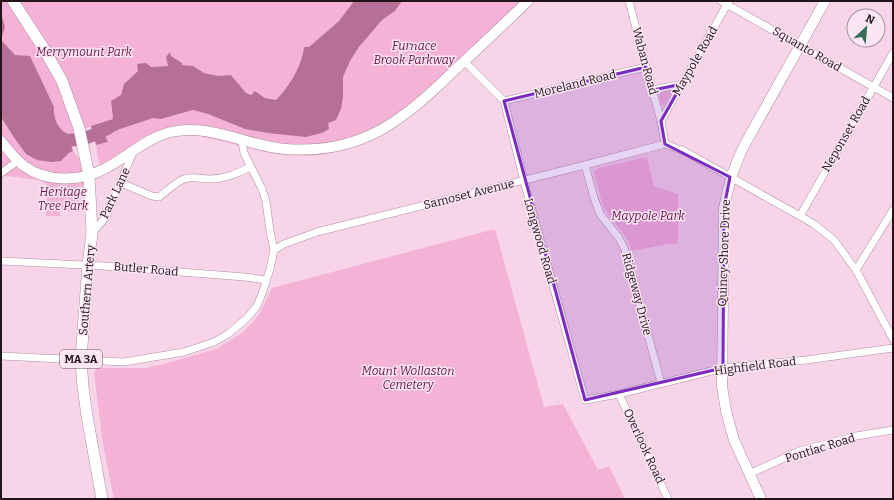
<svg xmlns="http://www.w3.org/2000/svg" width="894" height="500" viewBox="0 0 894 500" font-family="Bitter,serif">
<rect width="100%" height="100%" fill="#f7d4e7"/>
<!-- green -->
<path fill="#f3b2d6" d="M 1,1 L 354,1 L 339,21 L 309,47 L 304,47 C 302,67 289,87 276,100 L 265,98 L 262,95 L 259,94 L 255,91 L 251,95 L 246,93 L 231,75 L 218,76 L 204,73 L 193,66 L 182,65 L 181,63 L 171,56 L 170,53 L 169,66 L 151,67 L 138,71 L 124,84 L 121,96 L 111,106 L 113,119 L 68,134 C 58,130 53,117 54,107 L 1,40 L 5,27 L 1,13 Z
M 402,1 L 533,1 C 507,25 481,49 455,73 C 416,110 387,143 331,153 C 296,160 266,153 233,144 C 216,140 197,134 179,136 C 154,139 122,161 101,174 L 96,145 L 108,142 L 105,136 L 120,129 L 136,123 L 153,118 L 161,119 L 194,110 L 208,114 L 245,129 L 306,137 L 322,133 L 343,97 L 343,77 L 350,61 L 359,47 L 382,20 L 395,11 Z
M 670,89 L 672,92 L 664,106 L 663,106 L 660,102 L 659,93 Z
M 1,117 L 13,136 L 61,161 L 69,153 L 73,151 L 83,164 L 87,185 L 76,188 L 79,192 L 79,212 L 60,211 L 60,216 L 46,216 L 46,183 L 38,180 L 1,175 Z
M 647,157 L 654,186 L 678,194 L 678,244 L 669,244 L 632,251 L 626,237 L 609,216 L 603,207 L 594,173 L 598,168 Z
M 495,229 L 544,407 L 563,404 L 598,470 L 609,466 L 625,499 L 114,499 L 103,444 L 94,373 L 97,368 L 145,368 L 160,365 L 216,349 L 242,333 L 252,323 L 260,313 L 272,288 Z"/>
<!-- water -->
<path fill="#b67098" d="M 354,1 L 402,1 L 395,11 L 382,20 L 359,47 L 350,61 L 343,77 L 343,97 L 341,109 L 336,120 L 328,123 L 329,129 L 322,133 L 306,137 L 268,133 L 245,129 L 208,114 L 193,110 L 161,119 L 153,118 L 120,129 L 105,136 L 108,142 L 96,145 L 91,126 L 113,119 L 111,101 L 121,95 L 124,84 L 138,71 L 137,64 L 146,63 L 151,67 L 168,66 L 166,57 L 170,52 L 171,56 L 182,63 L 182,65 L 193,66 L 204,73 L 218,76 L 231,75 L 246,93 L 251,95 L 255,91 L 265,98 L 276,100 C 289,87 302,66 304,47 L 309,47 L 339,21 Z
M 1,13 L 5,27 L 1,40 L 15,55 L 30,56 L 54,107 C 53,117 58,130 68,134 L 73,151 L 69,153 L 61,161 L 51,162 L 37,160 L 26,154 L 13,136 L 1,117 Z"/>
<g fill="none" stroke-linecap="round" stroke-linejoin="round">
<!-- river -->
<path stroke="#b67098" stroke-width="13" d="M 55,138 L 55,140 C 74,142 92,138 108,128"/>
<!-- street casing -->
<g stroke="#b08fa1" stroke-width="8">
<path id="street" d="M 629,1 L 646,67 L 661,121 L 665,144 L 684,151 L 800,216 L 814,224 L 834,240 L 856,270 L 893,339
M 721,1 L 893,98
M 464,61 L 504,101 L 524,181 L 585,400 L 619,394 L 723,368 L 806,360 L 893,348
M 653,90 L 682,84
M 504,101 L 646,67
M 661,121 L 729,1
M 585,165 L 594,198 L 600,214 L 619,238 L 625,250 L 661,383
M 1,173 L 18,161
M 121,183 L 152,196 L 159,197 C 167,191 174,183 184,179 C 193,176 200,179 209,179 C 225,179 236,174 250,167
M 800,216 L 893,53
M 92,233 L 106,217 L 134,150
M 274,250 L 284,244 L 317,232 L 585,165 L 665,144
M 1,261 L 103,266 L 245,277 L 266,280
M 856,270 L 893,210
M 1,356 L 124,362 L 184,352 L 214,342 L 228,334 L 247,318 L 257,306 L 263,291 L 270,269 L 274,250 L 270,231 L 266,201 L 262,189 L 244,153 L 242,141
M 619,394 L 668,499
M 749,474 L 797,452 L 856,436 L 893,430"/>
</g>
<!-- secondary casing -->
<g stroke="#b08fa1" stroke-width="11">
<path id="secondary" d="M 1,141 C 8,150 15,159 24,166 C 46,182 78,182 102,170 C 126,159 145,138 171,132 C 210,123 247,146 285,149 C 364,155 404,119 457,68 C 481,46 505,23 528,1
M 761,499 L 734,440 L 726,411 L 722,386 L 724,208 C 728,185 734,165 745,144 L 825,1"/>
</g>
<!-- primary casing -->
<g stroke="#b08fa1" stroke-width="12">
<path id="primary" d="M 13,1 L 44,49 L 62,81 L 79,128 L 89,175 L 92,233 L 88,265 L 81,359 L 83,387 L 87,416 L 102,499"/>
</g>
<!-- street -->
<use href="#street" stroke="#fff" stroke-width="7"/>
<!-- secondary -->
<use href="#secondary" stroke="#fff" stroke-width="10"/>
<!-- primary -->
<use href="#primary" stroke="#fff" stroke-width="11"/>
</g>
<!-- marked area -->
<path fill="#7b2cbf" fill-opacity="0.2" stroke="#7b2cbf" stroke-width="3" stroke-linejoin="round" d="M 646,67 L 653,90 L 682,84 L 661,121 L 665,144 L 730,177 L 724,208 L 723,368 L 585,400 L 504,101 Z"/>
<g text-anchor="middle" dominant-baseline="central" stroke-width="3" stroke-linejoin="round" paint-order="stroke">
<!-- shield labels -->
<rect fill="#fbe6f1" stroke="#62545b" stroke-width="1" x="60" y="350" width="42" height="18" rx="3"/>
<g font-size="11" font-weight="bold" fill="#21151b">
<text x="81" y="359">MA 3A</text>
</g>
<!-- park labels -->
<g font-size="12" font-style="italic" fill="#69134d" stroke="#fbe6f1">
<text x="414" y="46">Furnace<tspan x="414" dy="14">Brook Parkway</tspan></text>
<text x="84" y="52">Merrymount Park</text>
<text x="63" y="192">Heritage<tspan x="63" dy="14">Tree Park</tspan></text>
<text x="648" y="216">Maypole Park</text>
<text x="408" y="371">Mount Wollaston<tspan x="408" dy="14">Cemetery</tspan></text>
</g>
<!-- street labels -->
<g font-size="12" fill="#21151b" stroke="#fbe6f1">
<text transform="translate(807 49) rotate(30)">Squanto Road</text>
<text transform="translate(645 61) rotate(75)">Waban Road</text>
<text transform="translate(695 61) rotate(-60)">Maypole Road</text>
<text transform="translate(575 84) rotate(-14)">Moreland Road</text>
<text transform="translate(846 134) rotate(-60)">Neponset Road</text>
<text transform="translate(115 193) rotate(-65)">Park Lane</text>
<text transform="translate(469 194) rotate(-14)">Samoset Avenue</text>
<text transform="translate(540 241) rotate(74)">Longwood Road</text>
<text transform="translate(724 253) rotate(-88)">Quincy Shore Drive</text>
<text transform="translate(146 269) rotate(5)">Butler Road</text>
<text transform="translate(87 290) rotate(-85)">Southern Artery</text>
<text transform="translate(637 294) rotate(75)">Ridgeway Drive</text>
<text transform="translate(755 366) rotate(-7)">Highfield Road</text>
<text transform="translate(644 446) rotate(65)">Overlook Road</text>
<text transform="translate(820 448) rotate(-17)">Pontiac Road</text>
</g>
</g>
<!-- border -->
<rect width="894" height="500" fill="none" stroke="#21151b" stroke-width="4"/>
<!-- north arrow -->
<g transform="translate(866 28) rotate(26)"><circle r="19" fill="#fbe6f1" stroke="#a4929b"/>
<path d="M0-3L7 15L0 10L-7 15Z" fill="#356f57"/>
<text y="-6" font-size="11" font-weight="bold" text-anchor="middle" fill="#21151b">N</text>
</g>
</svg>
